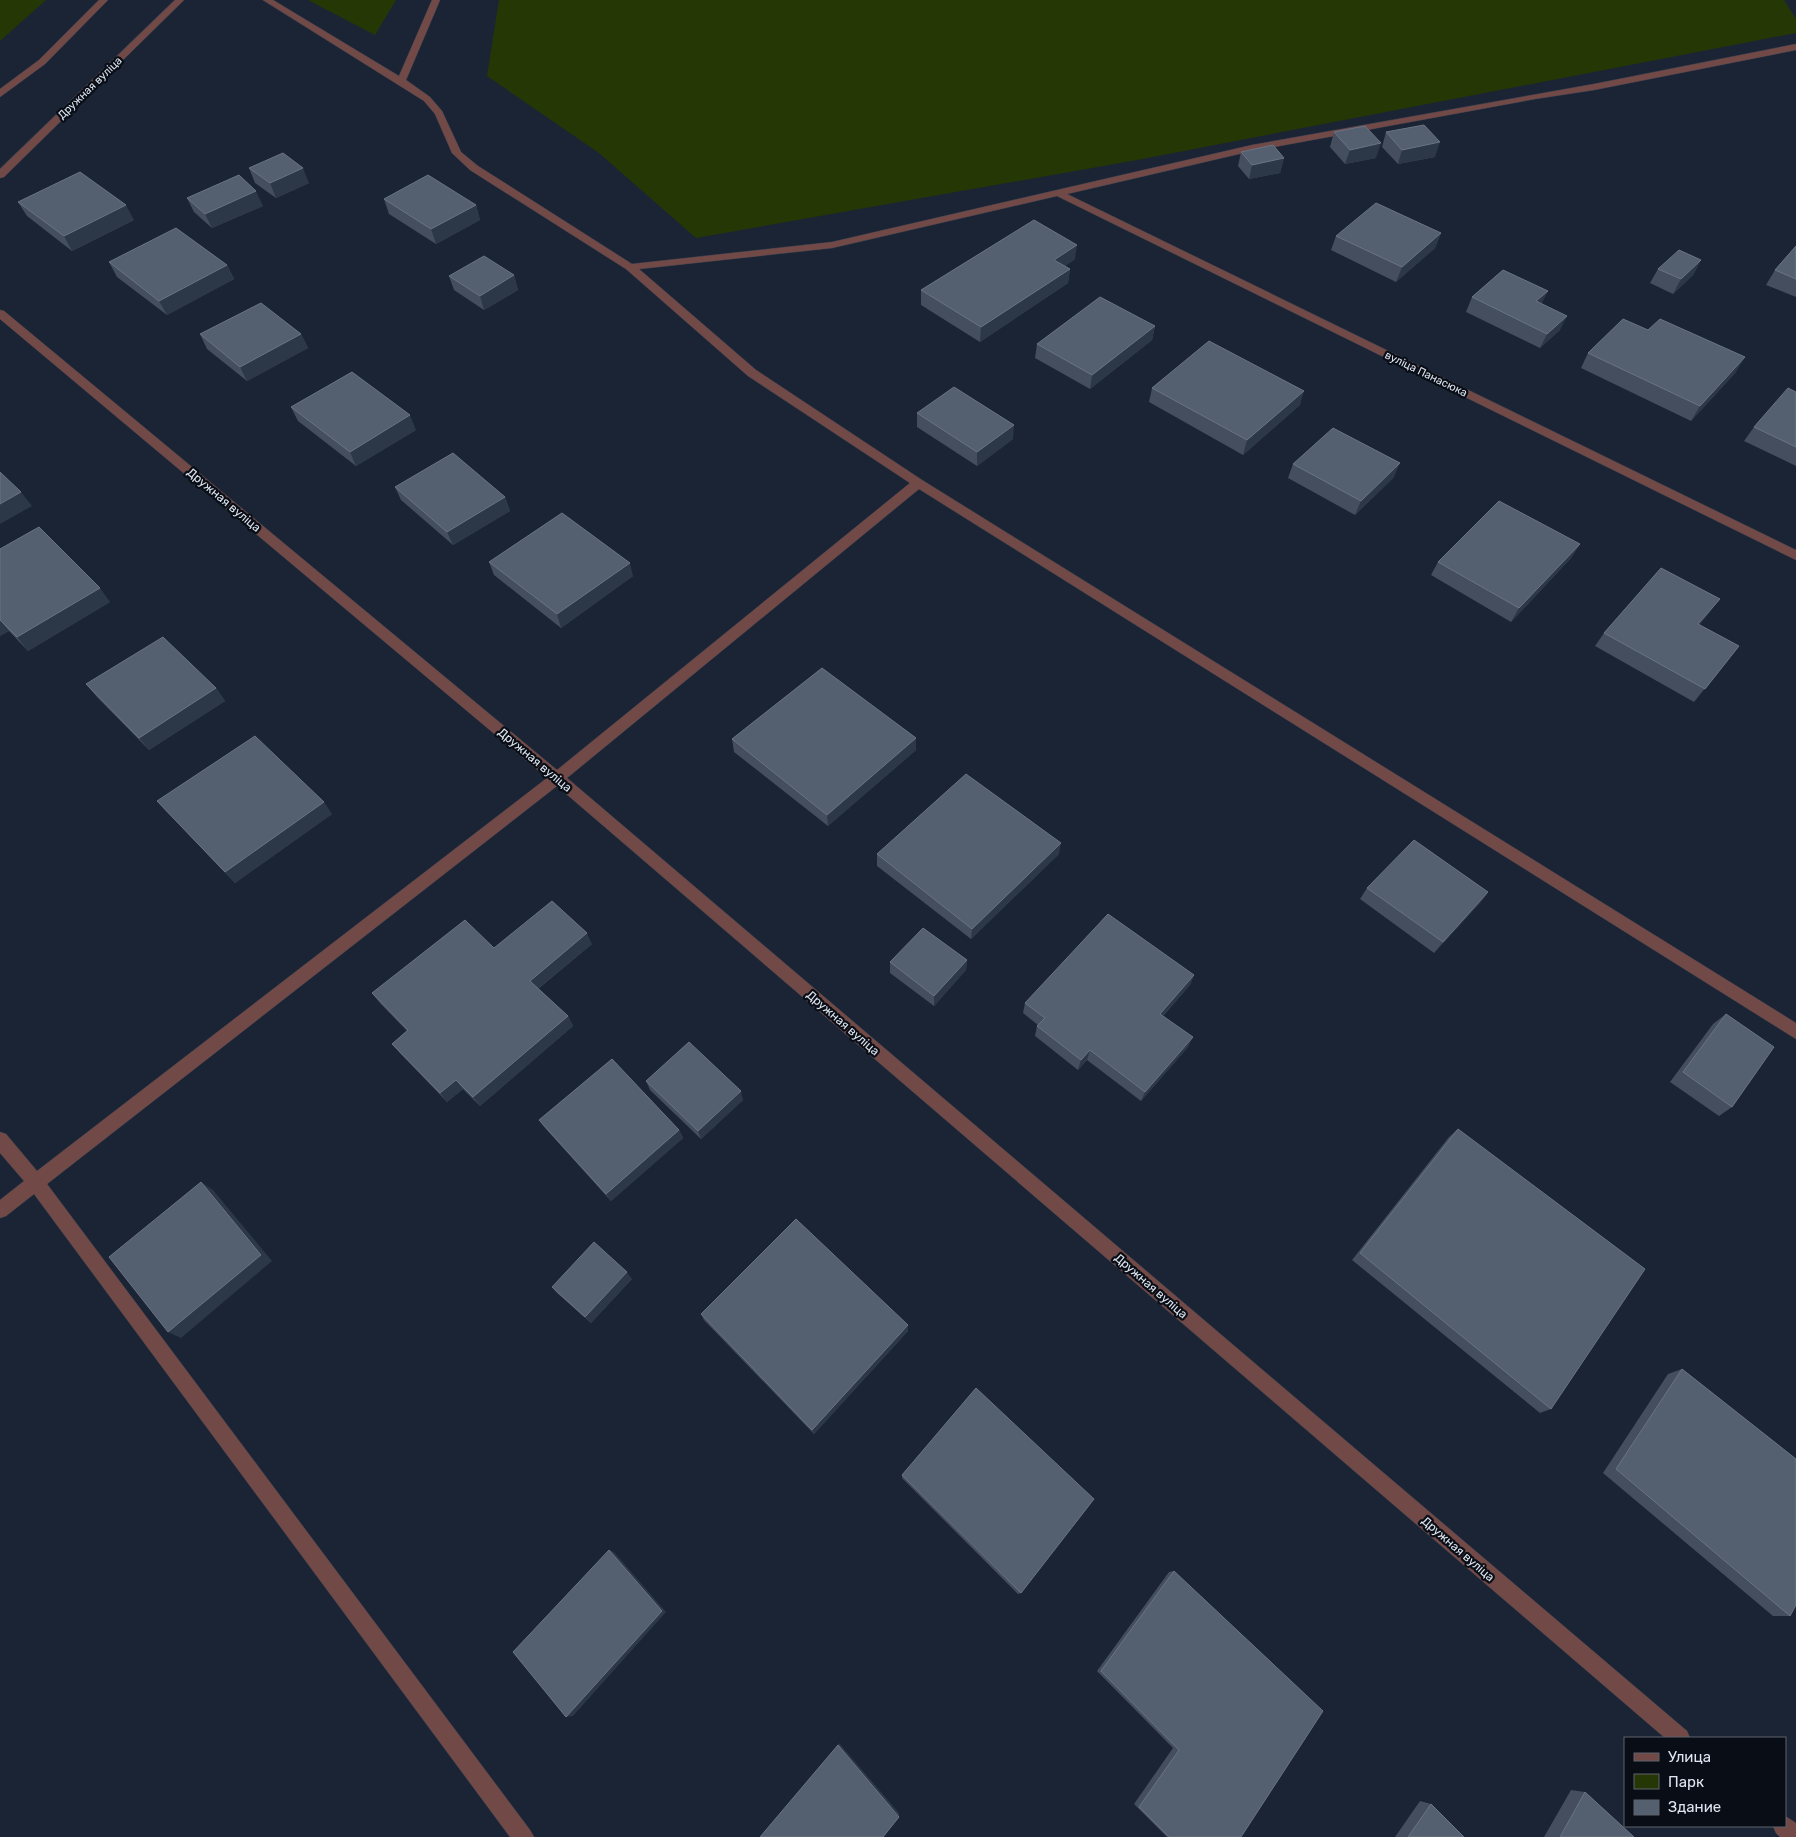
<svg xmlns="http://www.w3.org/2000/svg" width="1796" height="1837" viewBox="0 0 1796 1837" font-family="Rubik,sans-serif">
<rect width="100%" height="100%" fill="#1b2434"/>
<!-- green -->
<path fill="#263706" d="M 0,0 L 46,0 L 0,41 Z
M 308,0 L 396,0 L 375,35 Z
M 499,0 L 1784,0 L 1796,19 L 1796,33 L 1137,160 L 696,238 L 599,153 L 487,76 Z"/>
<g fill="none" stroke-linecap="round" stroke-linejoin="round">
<!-- minor casing -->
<g stroke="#363f4e" stroke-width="1">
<path id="minor" d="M 99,0 L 108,0 L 45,64 L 0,97 L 0,89 L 39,60 Z
M 175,0 L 184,0 L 4,177 L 0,178 L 0,169 Z
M 263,0 L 273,0 L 399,76 L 432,0 L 440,0 L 406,80 L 430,97 L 442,111 L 461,152 L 478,166 L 632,264 L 832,242 L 1252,145 L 1594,84 L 1796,44 L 1796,50 L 1594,90 L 1535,99 L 1252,151 L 1067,194 L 1796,550 L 1796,560 L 1057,196 L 832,248 L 639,269 L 756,370 L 922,480 L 1796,1023 L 1796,1039 L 919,489 L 567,778 L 1687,1731 L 1690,1738 L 1665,1738 L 557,786 L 47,1184 L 530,1830 L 534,1837 L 510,1837 L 34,1194 L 6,1216 L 0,1218 L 0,1200 L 24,1181 L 0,1153 L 0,1132 L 6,1134 L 37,1171 L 547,778 L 0,319 L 0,310 L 4,311 L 557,770 L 910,483 L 748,376 L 626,269 L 470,170 L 452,153 L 435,114 L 424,101 Z
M 1785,1816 L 1796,1823 L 1796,1837 L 1780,1837 L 1776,1833 L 1773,1826 L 1785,1826 Z"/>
</g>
<!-- minor -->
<use href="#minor" fill="#714947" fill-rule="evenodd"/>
</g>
<!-- wall -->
<path fill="#444e5f" d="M 1334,132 L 1376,158 L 1345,164 L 1330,147 Z
M 1386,132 L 1435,157 L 1398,164 L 1382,147 Z
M 1241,152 L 1284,158 L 1280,173 L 1249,179 L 1238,166 Z
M 249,168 L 309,183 L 276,198 L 255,183 Z
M 187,198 L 263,206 L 212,228 L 194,212 Z
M 384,199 L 476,205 L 480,220 L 436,244 L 389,214 Z
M 18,202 L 134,220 L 72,251 L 27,216 Z
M 1441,233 L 1435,248 L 1396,282 L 1331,250 L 1336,236 Z
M 1796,246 L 1796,297 L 1766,285 L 1775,270 Z
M 1075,259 L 1065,266 L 1070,269 L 1068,283 L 980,342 L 921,305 L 921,290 Z
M 1701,260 L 1693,275 L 1673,294 L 1650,283 L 1658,269 Z
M 109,262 L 227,265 L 234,279 L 167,315 L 117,277 Z
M 514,275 L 518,290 L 484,310 L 454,290 L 449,276 Z
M 1472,297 L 1542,304 L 1560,330 L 1540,348 L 1466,312 Z
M 1155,326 L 1152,340 L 1090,389 L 1035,358 L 1037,344 Z
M 1648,330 L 1736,372 L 1691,421 L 1581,368 L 1588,353 Z
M 200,334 L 301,334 L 308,348 L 247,381 L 207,349 Z
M 1152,388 L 1300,405 L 1243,455 L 1149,402 Z
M 1796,392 L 1796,466 L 1744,441 L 1754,427 Z
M 291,407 L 416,430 L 356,466 L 298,421 Z
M 917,413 L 1013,439 L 977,466 L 917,427 Z
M 1293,464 L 1394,477 L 1355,515 L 1288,478 Z
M 395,487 L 505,497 L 510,511 L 453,545 L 401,500 Z
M 1580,544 L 1571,558 L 1511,622 L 1431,575 L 1438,562 Z
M 0,549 L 110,602 L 28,651 L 9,631 L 0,636 Z
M 489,562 L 633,576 L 561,628 L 494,575 Z
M 1710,612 L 1699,625 L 1739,646 L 1694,702 L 1595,646 L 1604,633 Z
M 86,684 L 216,688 L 225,701 L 149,750 L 97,697 Z
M 916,738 L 916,750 L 828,826 L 734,752 L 732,739 Z
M 157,801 L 332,814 L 235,883 L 168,813 Z
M 877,854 L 1059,854 L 971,939 L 877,866 Z
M 1367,888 L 1488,892 L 1480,903 L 1434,953 L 1360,899 Z
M 592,944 L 538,989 L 568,1016 L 573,1026 L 480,1106 L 463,1089 L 447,1102 L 400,1053 L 392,1044 L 407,1031 L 380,1003 L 372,993 L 494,948 Z
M 967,960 L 966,970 L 934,1006 L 890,973 L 890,962 Z
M 1194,975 L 1190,985 L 1163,1016 L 1188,1047 L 1141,1101 L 1087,1060 L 1078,1070 L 1035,1036 L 1037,1026 L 1038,1025 L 1023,1013 L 1025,1003 Z
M 1726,1014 L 1732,1107 L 1719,1116 L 1670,1082 L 1713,1024 Z
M 646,1081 L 743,1100 L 701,1139 L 650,1090 Z
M 539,1120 L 679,1130 L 683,1138 L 611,1201 L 545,1128 Z
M 1458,1129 L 1551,1409 L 1540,1413 L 1352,1260 L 1449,1137 Z
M 632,1279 L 591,1323 L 557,1293 L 552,1287 Z
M 701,1314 L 908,1331 L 814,1434 L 704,1320 Z
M 1682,1369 L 1790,1616 L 1773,1616 L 1603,1473 L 1668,1374 Z
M 902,1475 L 1021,1593 L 1018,1594 L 902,1478 Z
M 1174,1571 L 1241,1837 L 1167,1837 L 1134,1804 L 1173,1748 L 1097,1671 L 1169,1572 Z
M 1571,1790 L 1585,1792 L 1634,1837 L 1544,1837 Z
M 1420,1801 L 1431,1804 L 1464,1837 L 1395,1837 Z"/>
<!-- shaded-wall -->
<path fill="#2c3747" d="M 1440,142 L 1435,157 L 1398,164 L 1402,150 Z
M 1381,143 L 1376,158 L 1345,164 L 1350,150 Z
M 1284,158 L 1280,173 L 1249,179 L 1252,165 Z
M 303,168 L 309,183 L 276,198 L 270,183 Z
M 256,191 L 263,206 L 212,228 L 205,214 Z
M 126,205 L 134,220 L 72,251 L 64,236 Z
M 476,205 L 480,220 L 436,244 L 431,229 Z
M 1441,233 L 1435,248 L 1396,282 L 1402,267 Z
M 1077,245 L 1075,259 L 1053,274 L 1054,260 Z
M 1701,260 L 1693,275 L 1673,294 L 1681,279 Z
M 227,265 L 234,279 L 167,315 L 159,301 Z
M 1070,269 L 1068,283 L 980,342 L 981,327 Z
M 514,275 L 518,290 L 484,310 L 480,296 Z
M 1548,291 L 1541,305 L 1536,301 Z
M 1567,316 L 1560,330 L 1540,348 L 1547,334 Z
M 1155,326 L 1152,340 L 1090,389 L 1092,375 Z
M 301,334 L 308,348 L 247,381 L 240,367 Z
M 1745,357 L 1736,372 L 1691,421 L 1700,406 Z
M 1304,391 L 1300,405 L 1243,455 L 1247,440 Z
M 410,415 L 416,430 L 356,466 L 350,452 Z
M 1014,425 L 1013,439 L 977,466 L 977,452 Z
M 1400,463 L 1394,477 L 1355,515 L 1361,501 Z
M 21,492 L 32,506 L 0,524 L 0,504 Z
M 505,497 L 510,511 L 453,545 L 447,532 Z
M 1580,544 L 1571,558 L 1511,622 L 1519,608 Z
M 630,563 L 633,576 L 561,628 L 557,614 Z
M 100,588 L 110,602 L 28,651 L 17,637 Z
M 1720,599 L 1710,612 L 1688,638 L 1698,624 Z
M 0,620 L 9,631 L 0,636 Z
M 216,688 L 225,701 L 149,750 L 139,738 Z
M 916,738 L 916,750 L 828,826 L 827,815 Z
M 324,802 L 332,814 L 235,883 L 225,872 Z
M 1061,843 L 1059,854 L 971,939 L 972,929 Z
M 1488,892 L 1480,903 L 1434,953 L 1443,942 Z
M 587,933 L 592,944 L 535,991 L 530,981 Z
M 967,960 L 966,970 L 934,1006 L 934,996 Z
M 1194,975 L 1190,985 L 1156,1023 L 1160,1014 Z
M 568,1016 L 573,1026 L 480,1106 L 473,1097 Z
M 1193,1037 L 1188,1047 L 1141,1101 L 1145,1092 Z
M 1090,1050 L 1087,1060 L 1078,1070 L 1081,1060 Z
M 456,1080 L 463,1089 L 447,1102 L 440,1093 Z
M 741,1091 L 743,1100 L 701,1139 L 698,1131 Z
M 679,1130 L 683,1138 L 611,1201 L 606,1194 Z
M 201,1182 L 213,1190 L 272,1261 L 181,1338 L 168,1332 Z
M 627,1272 L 632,1279 L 591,1323 L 585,1317 Z
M 908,1325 L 908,1331 L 814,1434 L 812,1430 Z
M 609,1550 L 614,1552 L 666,1612 L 573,1716 L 566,1717 Z
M 839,1743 L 899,1813 L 899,1817 L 838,1745 Z"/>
<!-- building -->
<path fill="#545f6f" stroke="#6a7483" d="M 1424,125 L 1440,142 L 1402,150 L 1386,132 Z
M 1365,126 L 1381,143 L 1350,150 L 1334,132 Z
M 1273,145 L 1284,158 L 1252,165 L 1241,152 Z
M 283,153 L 303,168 L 270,183 L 249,168 Z
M 80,172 L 126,205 L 64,236 L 18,202 Z
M 239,175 L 256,191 L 205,214 L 187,198 Z
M 428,175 L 476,205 L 431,229 L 384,199 Z
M 1376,203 L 1441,233 L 1402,267 L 1336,236 Z
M 1034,220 L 1077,245 L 1054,260 L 1070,269 L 981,327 L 921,290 Z
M 176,228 L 227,265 L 159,301 L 109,262 Z
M 1796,246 L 1796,279 L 1775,270 Z
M 1679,250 L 1701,260 L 1681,279 L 1658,269 Z
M 484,256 L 514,275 L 480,296 L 449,276 Z
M 1503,270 L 1548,291 L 1536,301 L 1567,316 L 1547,334 L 1472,297 Z
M 1100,297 L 1155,326 L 1092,375 L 1037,344 Z
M 261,303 L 301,334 L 240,367 L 200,334 Z
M 1623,319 L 1648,330 L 1660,319 L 1745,357 L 1700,406 L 1588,353 Z
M 1209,341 L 1304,391 L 1247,440 L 1152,388 Z
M 352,372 L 410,415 L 350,452 L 291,407 Z
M 954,387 L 1014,425 L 977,452 L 917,413 Z
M 1788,388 L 1796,392 L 1796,447 L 1754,427 Z
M 1333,428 L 1400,463 L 1361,501 L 1293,464 Z
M 453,453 L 505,497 L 447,532 L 395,487 Z
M 0,472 L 21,492 L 0,504 Z
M 1499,501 L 1580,544 L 1519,608 L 1438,562 Z
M 562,513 L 630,563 L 557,614 L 489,562 Z
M 39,527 L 100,588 L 17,637 L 0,620 L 0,549 Z
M 1661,568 L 1720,599 L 1698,624 L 1739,646 L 1705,689 L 1604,633 Z
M 163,637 L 216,688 L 139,738 L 86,684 Z
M 822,668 L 916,738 L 827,815 L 732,739 Z
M 255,736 L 324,802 L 225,872 L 157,801 Z
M 966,774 L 1061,843 L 972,929 L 877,854 Z
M 1414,840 L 1488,892 L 1443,942 L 1367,888 Z
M 552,901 L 587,933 L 530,981 L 568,1016 L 473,1097 L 456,1080 L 440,1093 L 392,1044 L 408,1030 L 372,993 L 465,920 L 494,948 Z
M 1108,914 L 1194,975 L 1160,1014 L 1193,1037 L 1145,1092 L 1090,1050 L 1081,1060 L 1037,1026 L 1045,1018 L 1025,1003 Z
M 923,928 L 967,960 L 934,996 L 890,962 Z
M 1726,1014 L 1774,1047 L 1732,1107 L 1683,1072 Z
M 689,1042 L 741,1091 L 698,1131 L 646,1081 Z
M 612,1059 L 679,1130 L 606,1194 L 539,1120 Z
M 1458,1129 L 1645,1269 L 1551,1409 L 1360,1253 Z
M 201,1182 L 261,1255 L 168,1332 L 109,1257 Z
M 796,1219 L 908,1325 L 812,1430 L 701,1314 Z
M 594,1242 L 627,1272 L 585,1317 L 552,1287 Z
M 1682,1369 L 1796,1459 L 1796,1605 L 1790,1616 L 1616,1469 Z
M 976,1388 L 1094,1499 L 1021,1593 L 902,1475 Z
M 609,1550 L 662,1611 L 566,1717 L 513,1652 Z
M 1174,1571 L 1323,1711 L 1241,1837 L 1169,1837 L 1139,1807 L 1179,1750 L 1101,1671 Z
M 838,1745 L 899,1817 L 883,1837 L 760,1837 Z
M 1585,1792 L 1634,1837 L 1560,1837 Z
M 1431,1804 L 1464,1837 L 1408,1837 Z"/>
<g text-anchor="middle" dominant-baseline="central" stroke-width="4.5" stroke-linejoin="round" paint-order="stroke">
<!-- far-street labels -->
<g font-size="11" fill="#dee5f0" stroke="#090d15">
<text transform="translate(90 88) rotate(-44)">Дружная вуліца</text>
<text transform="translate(1426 374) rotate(26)">вуліца Панасюка</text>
</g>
<!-- street labels -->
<g font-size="12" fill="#dee5f0" stroke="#090d15">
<text transform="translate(224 500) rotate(40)">Дружная вуліца</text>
<text transform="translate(535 760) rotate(40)">Дружная вуліца</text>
<text transform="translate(843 1023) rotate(41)">Дружная вуліца</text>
<text transform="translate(1151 1286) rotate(41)">Дружная вуліца</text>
<text transform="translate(1458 1549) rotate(41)">Дружная вуліца</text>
</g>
</g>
<!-- legend -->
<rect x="1624" y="1737" width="162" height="90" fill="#090d15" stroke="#5e636d"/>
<rect x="1634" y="1753" width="25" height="8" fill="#714947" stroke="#5e636d"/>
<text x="1668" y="1762" font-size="15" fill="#dee5f0">Улица</text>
<rect x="1634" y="1774" width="25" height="15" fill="#263706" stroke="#5e636d"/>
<text x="1668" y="1787" font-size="15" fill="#dee5f0">Парк</text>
<rect x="1634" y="1800" width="25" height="15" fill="#545f6f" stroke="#5e636d"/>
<text x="1668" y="1812" font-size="15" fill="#dee5f0">Здание</text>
</svg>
